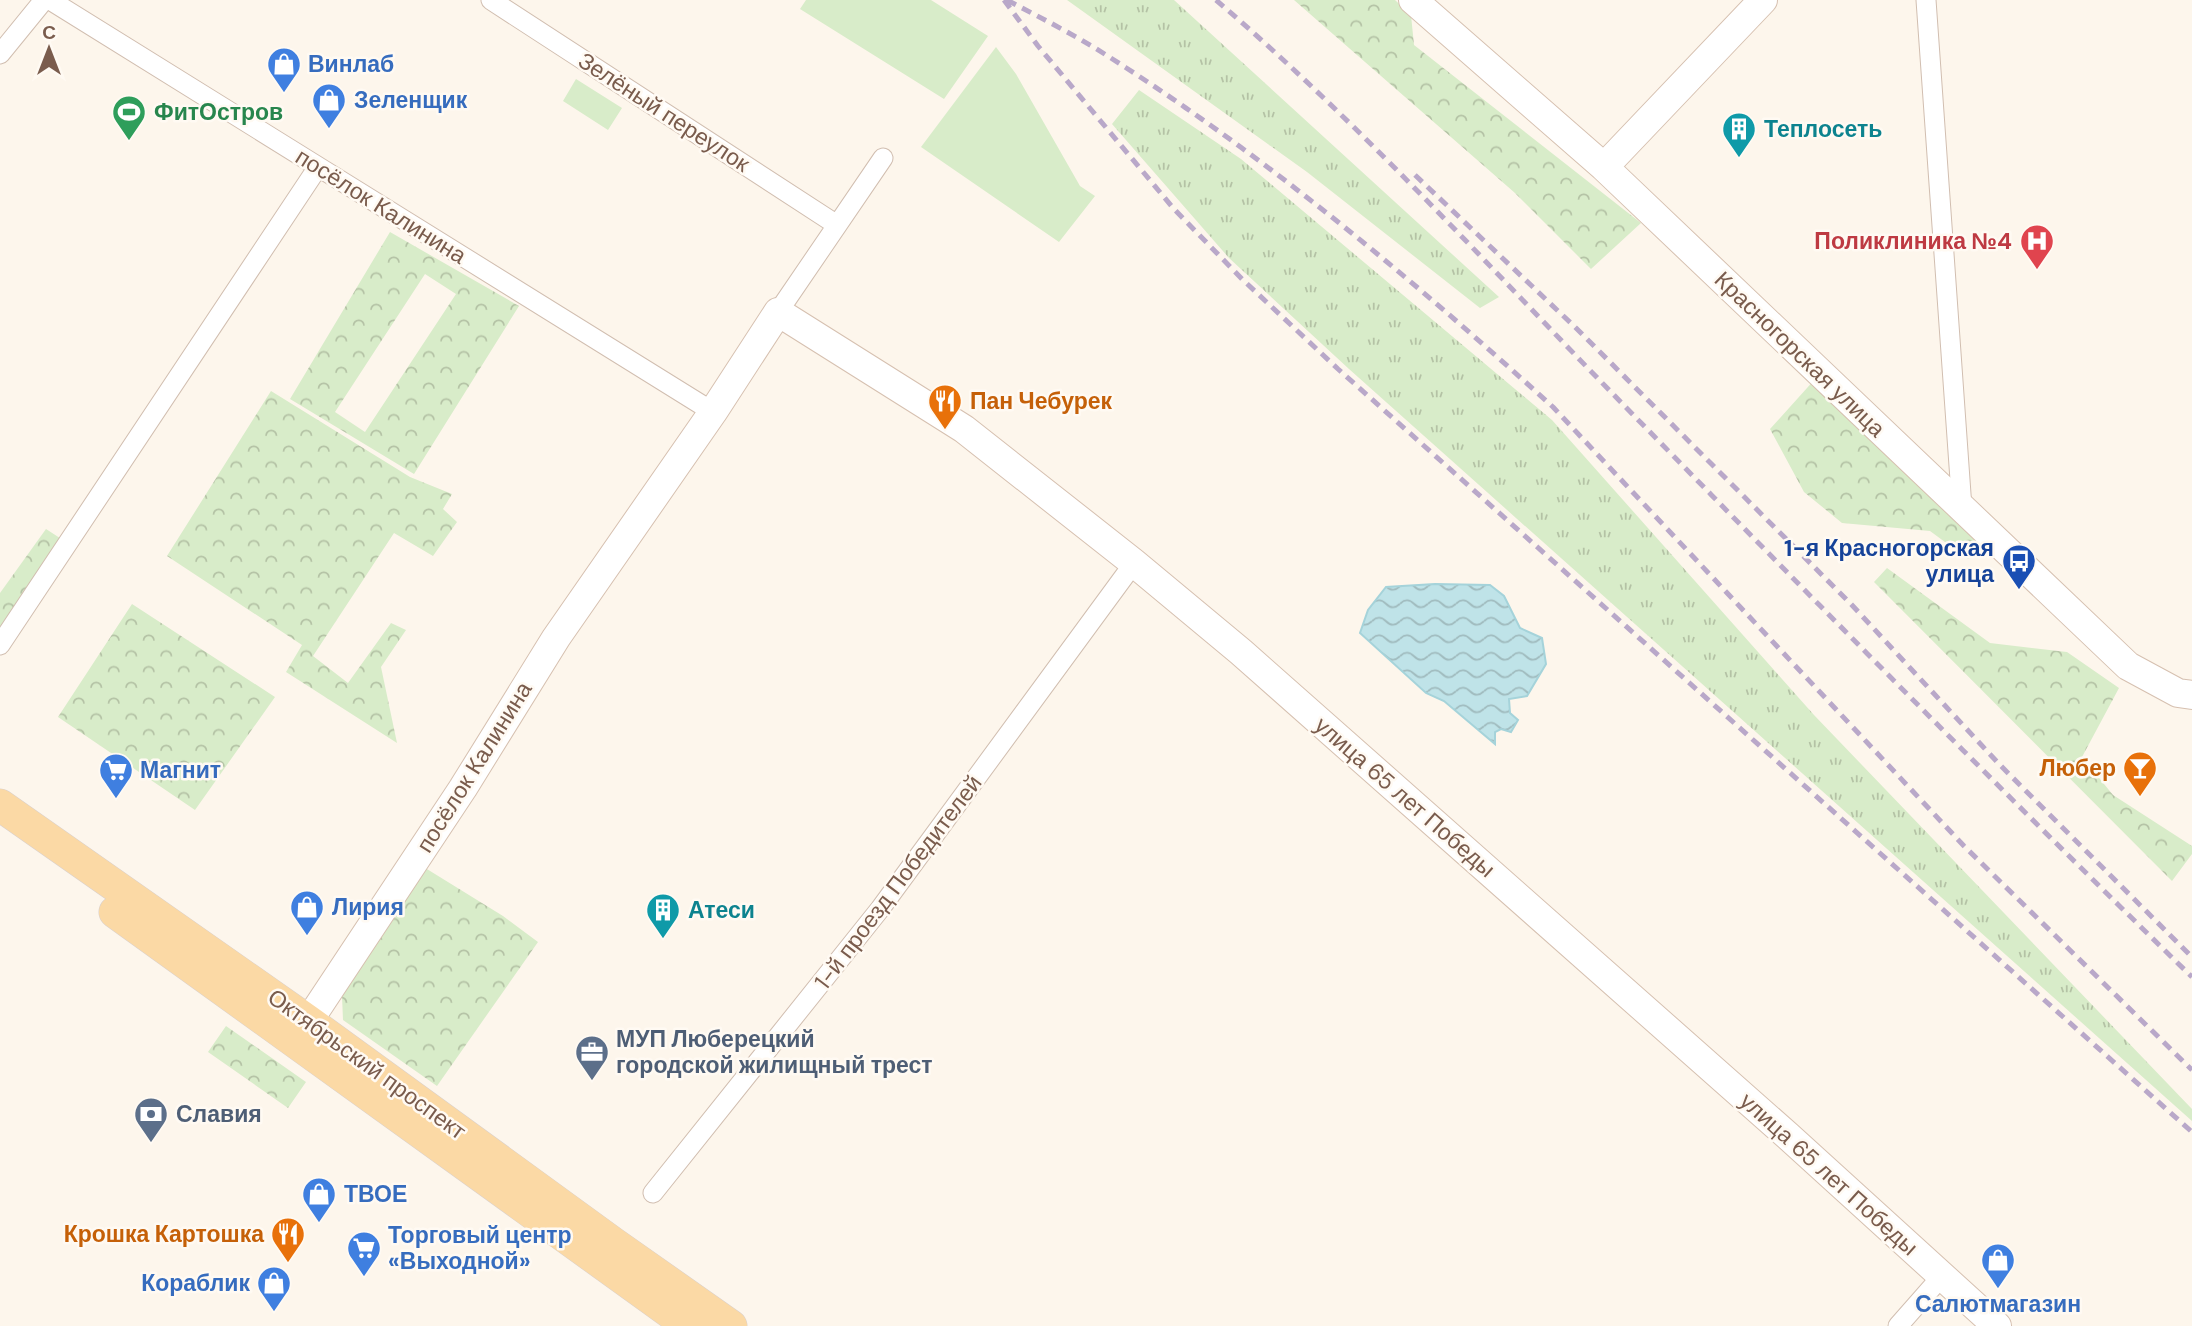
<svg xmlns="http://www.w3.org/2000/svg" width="2192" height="1326" viewBox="0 0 2192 1326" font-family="'DM Sans',sans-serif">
<defs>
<pattern id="grass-tufts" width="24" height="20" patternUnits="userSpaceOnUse" patternTransform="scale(1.75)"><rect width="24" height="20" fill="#d8ecc9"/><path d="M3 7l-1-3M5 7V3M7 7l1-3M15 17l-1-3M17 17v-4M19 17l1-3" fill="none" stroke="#b4c2a5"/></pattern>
<pattern id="forest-crowns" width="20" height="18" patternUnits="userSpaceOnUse" patternTransform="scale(1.75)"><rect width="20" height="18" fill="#d8ecc9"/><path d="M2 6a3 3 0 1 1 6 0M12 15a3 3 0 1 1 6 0" fill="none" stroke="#b4c2a5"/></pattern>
<pattern id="water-waves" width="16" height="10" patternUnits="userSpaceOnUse" patternTransform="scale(1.75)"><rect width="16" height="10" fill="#bfe3e8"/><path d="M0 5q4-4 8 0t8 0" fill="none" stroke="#a0bbbe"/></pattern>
</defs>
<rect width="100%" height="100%" fill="#fdf6ec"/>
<!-- grass -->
<path fill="url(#grass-tufts)" d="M 1067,0 L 1174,0 L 1499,297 L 1480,308 L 1307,172 Z
M 1139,90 L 1241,159 L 1552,420 L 1814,715 L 2192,1109 L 2192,1121 L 1349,369 L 1229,258 L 1112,124 Z"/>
<!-- forest -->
<path fill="url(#forest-crowns)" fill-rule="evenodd" d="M 1294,0 L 1395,0 L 1411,15 L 1414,45 L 1641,223 L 1591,269 L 1515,193 Z
M 390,232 L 519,306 L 414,474 L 290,399 ZM 425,274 L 456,294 L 365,432 L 335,412 Z
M 1816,378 L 1992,542 L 1968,559 L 1930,531 L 1842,523 L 1804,492 L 1770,429 Z
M 271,391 L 410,477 L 452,494 L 443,509 L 457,522 L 433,556 L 394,533 L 313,656 L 348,683 L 391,623 L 406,630 L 381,667 L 397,743 L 286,672 L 302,645 L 167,556 Z
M 46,529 L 66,542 L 0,642 L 0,593 Z
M 1887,568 L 1990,643 L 2067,652 L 2119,688 L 2082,757 L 2113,795 L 2192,846 L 2192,854 L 2172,881 L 1874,582 Z
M 132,604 L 275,697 L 195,810 L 58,717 Z
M 422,866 L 503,916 L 538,942 L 437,1086 L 343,1020 L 342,996 Z
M 226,1026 L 306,1082 L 288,1108 L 208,1052 Z"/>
<!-- garden -->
<path fill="#d8ecc9" d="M 806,0 L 931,0 L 988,36 L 944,99 L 800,9 Z
M 996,47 L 1016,74 L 1080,186 L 1095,196 L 1059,242 L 921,147 Z
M 576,79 L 622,108 L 608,130 L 563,101 Z"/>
<!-- water -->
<path fill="url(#water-waves)" stroke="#a5d3da" stroke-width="2" d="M 1435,584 L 1490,585 L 1504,596 L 1520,628 L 1542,638 L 1546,664 L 1527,696 L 1509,699 L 1510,713 L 1518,720 L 1511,732 L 1501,729 L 1495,732 L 1495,744 L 1444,701 L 1426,693 L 1360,633 L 1368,610 L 1386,587 Z"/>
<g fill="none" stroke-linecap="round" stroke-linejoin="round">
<!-- street casing -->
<g stroke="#d1beb0" stroke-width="21">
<path id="street" d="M 50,0 L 713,412
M 491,0 L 837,225
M 1926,0 L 1962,508
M 0,54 L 44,0
M 778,312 L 883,158
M 0,645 L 318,167
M 653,1193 L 880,909 L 1134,563
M 1898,1326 L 1942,1276"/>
</g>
<!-- secondary casing -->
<g stroke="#d6c0b0" stroke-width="30">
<path id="secondary" d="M 1413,0 L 1604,167 L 2128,666 L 2178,693 L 2192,695
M 1604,167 L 1763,0
M 296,1040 L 463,788 L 556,638 L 713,412 L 778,312 L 964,429 L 1134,563 L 1241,652 L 1788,1136 L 1997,1326"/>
</g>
<!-- primary casing -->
<g stroke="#dad1cd" stroke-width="33">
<path id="primary" d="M 0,805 L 308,1021 L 613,1243 L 731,1326
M 115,912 L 689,1326"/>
</g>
<!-- street -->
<use href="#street" stroke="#fff" stroke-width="19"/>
<!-- secondary -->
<use href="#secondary" stroke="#fff" stroke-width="28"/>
<!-- primary -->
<use href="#primary" stroke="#fbd9a5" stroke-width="32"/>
<!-- rail -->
<path stroke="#b9a8c9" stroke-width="5" stroke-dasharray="10 7" stroke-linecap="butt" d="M 1004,0 L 1038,46 L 1174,209 L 1242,279 L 1338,369 L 2192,1132
M 1007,0 C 1037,16 1067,31 1095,48 C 1260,151 1410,277 1553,407 L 1964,846 L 2192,1070
M 1216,0 C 1356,120 1481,258 1610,391 C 1802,588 1995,785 2192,977
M 1415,175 L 1576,328 L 1851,604 L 1999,764 L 2192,957"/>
</g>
<!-- icons -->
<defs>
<g id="shop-pin" transform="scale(1.75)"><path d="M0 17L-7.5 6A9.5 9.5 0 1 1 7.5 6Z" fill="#3f7fe0" stroke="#fffaf3"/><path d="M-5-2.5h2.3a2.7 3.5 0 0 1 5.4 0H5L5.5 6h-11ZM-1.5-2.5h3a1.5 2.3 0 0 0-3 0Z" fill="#fff"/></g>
<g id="stadium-pin" transform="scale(1.75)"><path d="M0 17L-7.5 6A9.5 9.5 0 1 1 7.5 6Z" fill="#2e9e5b" stroke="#fffaf3"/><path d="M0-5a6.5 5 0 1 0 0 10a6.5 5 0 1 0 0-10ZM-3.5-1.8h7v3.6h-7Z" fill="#fff"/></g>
<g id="building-pin" transform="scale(1.75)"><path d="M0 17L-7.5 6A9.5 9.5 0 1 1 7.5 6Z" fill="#0f9aa8" stroke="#fffaf3"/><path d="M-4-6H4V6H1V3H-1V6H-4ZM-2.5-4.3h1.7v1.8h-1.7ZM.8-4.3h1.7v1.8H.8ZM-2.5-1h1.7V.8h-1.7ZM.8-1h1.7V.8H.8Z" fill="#fff"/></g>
<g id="hospital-pin" transform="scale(1.75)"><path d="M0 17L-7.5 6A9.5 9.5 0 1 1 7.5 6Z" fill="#e0444e" stroke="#fffaf3"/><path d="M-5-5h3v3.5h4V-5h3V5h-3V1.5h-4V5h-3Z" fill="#fff"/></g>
<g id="restaurant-pin" transform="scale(1.75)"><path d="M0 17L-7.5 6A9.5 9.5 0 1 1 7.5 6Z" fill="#e8710a" stroke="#fffaf3"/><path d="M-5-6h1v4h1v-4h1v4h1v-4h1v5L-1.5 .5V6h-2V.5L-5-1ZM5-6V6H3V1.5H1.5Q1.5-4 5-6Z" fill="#fff"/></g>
<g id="bus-pin" transform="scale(1.75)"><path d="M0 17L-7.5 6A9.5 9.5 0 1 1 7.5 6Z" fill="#1a4fb4" stroke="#fffaf3"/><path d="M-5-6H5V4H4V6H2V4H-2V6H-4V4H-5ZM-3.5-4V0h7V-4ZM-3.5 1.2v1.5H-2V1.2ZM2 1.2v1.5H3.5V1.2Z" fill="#fff"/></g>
<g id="bar-pin" transform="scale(1.75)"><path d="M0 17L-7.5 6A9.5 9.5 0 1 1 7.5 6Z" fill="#e8710a" stroke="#fffaf3"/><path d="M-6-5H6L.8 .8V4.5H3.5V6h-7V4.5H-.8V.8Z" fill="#fff"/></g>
<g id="supermarket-pin" transform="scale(1.75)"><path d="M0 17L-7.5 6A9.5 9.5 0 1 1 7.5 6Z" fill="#3f7fe0" stroke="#fffaf3"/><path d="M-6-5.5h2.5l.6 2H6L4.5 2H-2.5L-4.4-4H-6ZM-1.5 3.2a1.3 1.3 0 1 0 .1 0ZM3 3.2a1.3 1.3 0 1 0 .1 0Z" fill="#fff"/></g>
<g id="office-pin" transform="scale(1.75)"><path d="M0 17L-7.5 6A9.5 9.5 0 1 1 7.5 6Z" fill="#5c6f8a" stroke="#fffaf3"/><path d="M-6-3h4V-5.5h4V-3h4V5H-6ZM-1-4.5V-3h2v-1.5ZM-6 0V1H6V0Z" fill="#fff"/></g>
<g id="bank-pin" transform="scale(1.75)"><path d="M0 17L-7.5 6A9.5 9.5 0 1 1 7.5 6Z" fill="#5c6f8a" stroke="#fffaf3"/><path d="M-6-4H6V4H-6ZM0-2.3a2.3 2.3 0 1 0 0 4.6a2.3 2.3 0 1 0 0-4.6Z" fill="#fff"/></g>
</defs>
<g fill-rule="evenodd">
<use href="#shop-pin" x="284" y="64"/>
<use href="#shop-pin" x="329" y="100"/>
<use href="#stadium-pin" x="129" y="112"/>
<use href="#building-pin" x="1739" y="129"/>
<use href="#hospital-pin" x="2037" y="241"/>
<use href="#restaurant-pin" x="945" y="401"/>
<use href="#bus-pin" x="2019" y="561"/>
<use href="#bar-pin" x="2140" y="768"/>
<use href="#supermarket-pin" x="116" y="770"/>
<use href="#shop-pin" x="307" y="907"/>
<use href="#building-pin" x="663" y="910"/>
<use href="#office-pin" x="592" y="1052"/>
<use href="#bank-pin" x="151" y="1114"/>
<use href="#shop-pin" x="319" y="1194"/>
<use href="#restaurant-pin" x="288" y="1234"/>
<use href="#supermarket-pin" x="364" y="1248"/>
<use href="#shop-pin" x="1998" y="1260"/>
<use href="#shop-pin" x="274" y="1283"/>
</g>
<g text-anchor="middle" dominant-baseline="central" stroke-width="5" stroke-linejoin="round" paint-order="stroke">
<!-- shop labels -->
<g font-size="23" font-weight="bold" fill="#366cbe" stroke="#fffaf3" text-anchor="start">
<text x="308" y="64">Винлаб</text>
<text x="354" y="100">Зеленщик</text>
<text x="140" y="770">Магнит</text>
<text x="332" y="907">Лирия</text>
<text x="344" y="1194">ТВОЕ</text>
<text x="388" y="1235">Торговый центр<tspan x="388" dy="26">«Выходной»</tspan></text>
<text x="250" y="1283" text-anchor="end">Кораблик</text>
<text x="1998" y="1304" text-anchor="middle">Салютмагазин</text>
</g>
<!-- leisure labels -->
<g font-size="23" font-weight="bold" fill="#27864d" stroke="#fffaf3" text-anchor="start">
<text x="154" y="112">ФитОстров</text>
</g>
<!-- street labels -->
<g font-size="23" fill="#7a5c4d" stroke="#fffaf3">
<text transform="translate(664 112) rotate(33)">Зелёный переулок</text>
<text transform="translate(381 206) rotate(32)">посёлок Калинина</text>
<text transform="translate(1800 354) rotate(44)">Красногорская улица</text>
<text transform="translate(474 767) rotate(-58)">посёлок Калинина</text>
<text transform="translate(1405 797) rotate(41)">улица 65 лет Победы</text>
<text transform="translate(898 882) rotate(-53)">1-й проезд Победителей</text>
<text transform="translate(367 1064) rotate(36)">Октябрьский проспект</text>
<text transform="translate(1829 1174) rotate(42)">улица 65 лет Победы</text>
</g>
<!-- culture labels -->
<g font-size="23" font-weight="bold" fill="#0d838f" stroke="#fffaf3" text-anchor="start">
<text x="1764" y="129">Теплосеть</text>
<text x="688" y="910">Атеси</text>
</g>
<!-- health labels -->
<g font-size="23" font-weight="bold" fill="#be3a42" stroke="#fffaf3" text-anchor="end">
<text x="2012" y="241">Поликлиника №4</text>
</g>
<!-- food labels -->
<g font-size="23" font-weight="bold" fill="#c56008" stroke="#fffaf3" text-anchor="end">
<text x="970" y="401" text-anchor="start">Пан Чебурек</text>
<text x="2116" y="768">Любер</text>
<text x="264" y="1234">Крошка Картошка</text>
</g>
<!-- transit labels -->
<g font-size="23" font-weight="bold" fill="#164399" stroke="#fffaf3" text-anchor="end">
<text x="1994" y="548">1-я Красногорская<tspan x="1994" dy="26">улица</tspan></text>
</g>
<!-- service labels -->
<g font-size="23" font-weight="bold" fill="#4e5e75" stroke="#fffaf3" text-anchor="start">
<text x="616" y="1039">МУП Люберецкий<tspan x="616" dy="26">городской жилищный трест</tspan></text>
<text x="176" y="1114">Славия</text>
</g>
</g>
<!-- north arrow -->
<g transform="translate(49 49)" stroke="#fffaf3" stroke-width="5" paint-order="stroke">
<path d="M0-5L12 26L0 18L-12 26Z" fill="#7a5c4d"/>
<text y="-10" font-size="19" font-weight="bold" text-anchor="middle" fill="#7a5c4d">С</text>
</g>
</svg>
